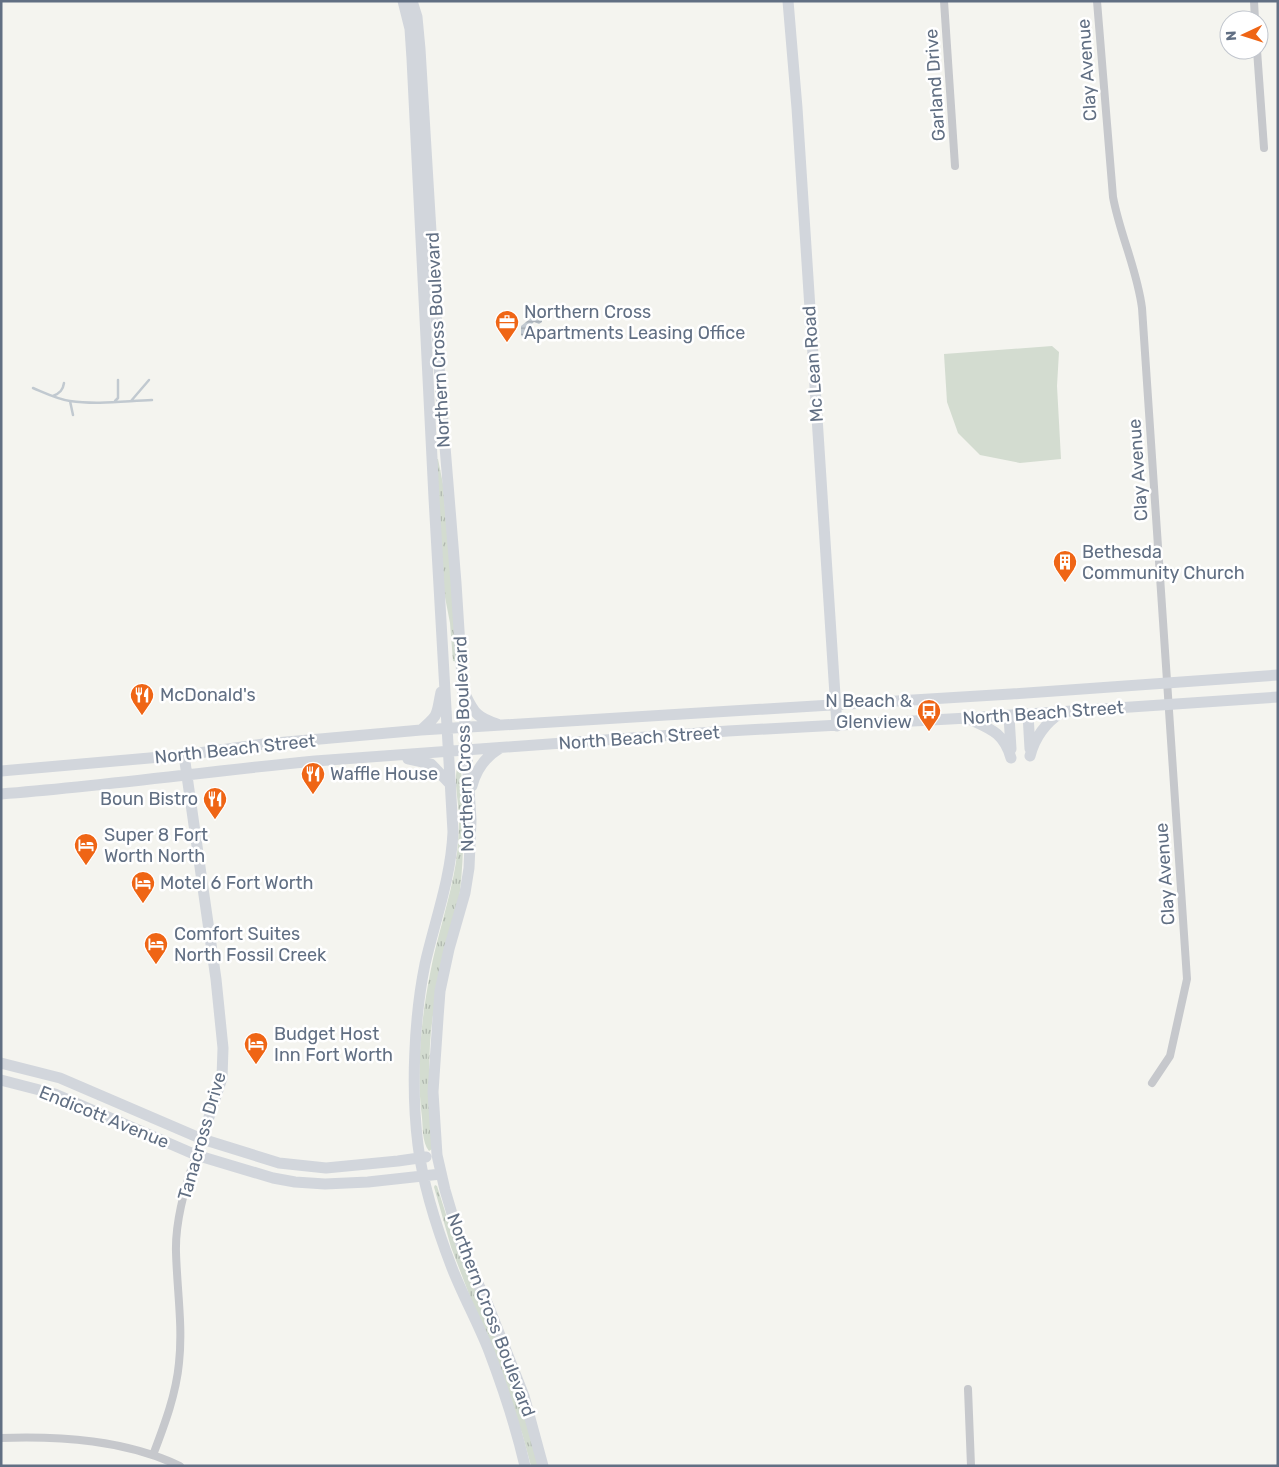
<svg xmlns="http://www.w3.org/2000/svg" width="1279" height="1467" viewBox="0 0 1279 1467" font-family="Rubik,sans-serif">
<defs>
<pattern id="grass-tufts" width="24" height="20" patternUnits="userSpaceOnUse" patternTransform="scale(1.25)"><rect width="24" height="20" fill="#d3dcd0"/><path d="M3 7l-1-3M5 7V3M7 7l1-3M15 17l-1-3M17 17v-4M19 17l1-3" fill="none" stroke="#afb7ae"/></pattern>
<pattern id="water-rules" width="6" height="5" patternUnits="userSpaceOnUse" patternTransform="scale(1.25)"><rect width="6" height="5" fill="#c1c9d0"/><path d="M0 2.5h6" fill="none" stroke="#a0a7ae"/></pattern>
</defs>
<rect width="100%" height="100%" fill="#f4f4ef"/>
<!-- grass -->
<path fill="url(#grass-tufts)" d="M 436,459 L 438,459 L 443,484 L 458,662 L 453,661 L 450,623 L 444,592 Z
M 459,764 L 461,766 C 463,808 465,849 460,891 C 455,931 440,970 434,1009 C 426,1055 430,1103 432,1149 L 429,1151 C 422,1142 423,1128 422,1118 C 416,1070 421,1020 430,974 C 437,936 450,900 456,862 C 458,847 459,832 459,817 C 459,803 452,775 459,764 Z
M 435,1185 L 437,1186 L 456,1246 L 511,1370 L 541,1466 L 531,1466 L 522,1433 L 451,1247 L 434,1187 Z"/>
<!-- park -->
<path fill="#d3dcd0" d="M 1052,346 L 1059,352 L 1057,386 L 1061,459 L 1020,463 L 980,455 L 958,433 L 947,402 L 944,354 Z"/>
<!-- water -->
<path fill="url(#water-rules)" d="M 531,318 L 542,318 L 542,322 L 539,324 L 534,322 L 527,328 L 527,338 L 524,339 L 521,335 L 521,326 Z"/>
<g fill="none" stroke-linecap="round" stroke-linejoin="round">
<!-- stream -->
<path stroke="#c1c9d0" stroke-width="2.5" d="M 33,388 C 45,393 57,399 70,401 C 97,405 125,401 152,400
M 53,396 C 60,393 63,390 64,383
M 70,401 L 73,415
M 115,401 L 118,398 L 118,380
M 131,401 L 149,380"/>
<!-- street -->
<path stroke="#c6c8cc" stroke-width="8" d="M 944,1 L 955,166
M 1097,1 L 1113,197 C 1120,235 1137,269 1142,308 L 1187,979 L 1170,1056 L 1152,1083
M 1254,1 L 1255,20
M 1257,50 L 1264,148
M 968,1389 L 971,1466
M 1,1438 C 62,1436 125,1440 180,1466
M 153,1455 C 164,1426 176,1395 179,1363 C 183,1326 177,1290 176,1252 C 175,1220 185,1186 196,1155"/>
<!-- secondary -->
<path stroke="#d2d6dc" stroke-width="11" d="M 403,1 L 410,29 L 412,59 L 434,498 L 453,832 C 451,878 435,920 425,964 C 414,1018 411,1090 418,1145 C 423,1186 437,1229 452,1268 C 463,1296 478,1323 489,1351 C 503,1388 516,1427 525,1466
M 412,1 L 417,17 L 420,49 L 441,397 L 456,583 L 471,820 L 469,868 L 465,893 L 449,949 L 440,991 L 438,1018 L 433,1092 L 437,1155 L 445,1190 L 463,1251 L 488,1305 L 524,1396 L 543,1466
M 788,1 L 797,108 L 837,726
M 466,696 C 474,713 478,718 497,724
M 1028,714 L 1030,749
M 1009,716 L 1011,749
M 969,719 C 991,729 1004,733 1011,758
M 421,730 C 440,713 436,716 441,692
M 184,755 L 216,979 L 223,1048 L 222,1078 L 199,1147
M 1030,756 C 1035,737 1045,723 1062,712
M 408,759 L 431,764 L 451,785
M 1,771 L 184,755 L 264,744 L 421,730 L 1011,694 L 1278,675
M 472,786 C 476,770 485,757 500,748
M 1,794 C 106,786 210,771 315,761 L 728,731 L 968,718 L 1278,697
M 1,1063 L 60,1078 L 202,1139 L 279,1163 L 326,1168 L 398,1161 L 426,1157
M 1,1080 L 55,1094 L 196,1155 L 273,1178 L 295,1182 L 325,1184 L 368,1182 L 441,1174"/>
</g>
<!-- icons -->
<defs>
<g id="office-pin" transform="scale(1.25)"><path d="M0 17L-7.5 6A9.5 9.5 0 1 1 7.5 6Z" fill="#ef6515" stroke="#fff"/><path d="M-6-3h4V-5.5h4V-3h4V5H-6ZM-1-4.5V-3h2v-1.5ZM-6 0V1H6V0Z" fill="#fff"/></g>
<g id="building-pin" transform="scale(1.25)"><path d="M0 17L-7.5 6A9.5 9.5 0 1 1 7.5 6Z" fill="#ef6515" stroke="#fff"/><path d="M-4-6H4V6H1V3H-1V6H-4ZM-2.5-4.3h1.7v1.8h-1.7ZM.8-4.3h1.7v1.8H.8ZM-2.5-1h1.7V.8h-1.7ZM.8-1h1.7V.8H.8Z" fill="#fff"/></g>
<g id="restaurant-pin" transform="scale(1.25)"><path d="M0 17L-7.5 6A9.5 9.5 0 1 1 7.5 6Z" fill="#ef6515" stroke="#fff"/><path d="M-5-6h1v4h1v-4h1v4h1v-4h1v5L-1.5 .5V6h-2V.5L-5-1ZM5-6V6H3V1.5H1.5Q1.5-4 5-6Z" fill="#fff"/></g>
<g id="bus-pin" transform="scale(1.25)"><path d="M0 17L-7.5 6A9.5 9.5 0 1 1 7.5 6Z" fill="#ef6515" stroke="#fff"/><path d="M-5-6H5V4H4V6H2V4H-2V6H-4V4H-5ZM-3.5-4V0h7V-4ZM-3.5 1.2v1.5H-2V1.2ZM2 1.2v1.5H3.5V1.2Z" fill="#fff"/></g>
<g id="hotel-pin" transform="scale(1.25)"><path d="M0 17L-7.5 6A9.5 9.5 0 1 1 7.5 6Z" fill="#ef6515" stroke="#fff"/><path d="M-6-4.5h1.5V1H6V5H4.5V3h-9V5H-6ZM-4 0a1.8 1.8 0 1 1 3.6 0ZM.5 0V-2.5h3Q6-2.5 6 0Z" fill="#fff"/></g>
</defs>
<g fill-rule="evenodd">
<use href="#office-pin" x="507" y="322"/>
<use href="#building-pin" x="1065" y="562"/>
<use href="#restaurant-pin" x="142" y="695"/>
<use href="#bus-pin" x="929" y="711"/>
<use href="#restaurant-pin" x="313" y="774"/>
<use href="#restaurant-pin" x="215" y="799"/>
<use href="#hotel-pin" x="86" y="845"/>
<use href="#hotel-pin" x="143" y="883"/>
<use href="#hotel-pin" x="156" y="944"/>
<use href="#hotel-pin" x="256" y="1044"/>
</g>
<g text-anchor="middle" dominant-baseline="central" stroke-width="5" stroke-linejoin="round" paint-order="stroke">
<!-- street labels -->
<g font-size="18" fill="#616f83" stroke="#fff">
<text transform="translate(1087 70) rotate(-94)">Clay Avenue</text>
<text transform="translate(935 85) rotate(-94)">Garland Drive</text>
<text transform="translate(438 340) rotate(-93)">Northern Cross Boulevard</text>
<text transform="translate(813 364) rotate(-94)">Mc Lean Road</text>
<text transform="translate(1138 470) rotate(-94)">Clay Avenue</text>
<text transform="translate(1043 713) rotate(-4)">North Beach Street</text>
<text transform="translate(639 738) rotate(-4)">North Beach Street</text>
<text transform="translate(464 744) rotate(-92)">Northern Cross Boulevard</text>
<text transform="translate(235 749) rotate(-6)">North Beach Street</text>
<text transform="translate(1165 874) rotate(-94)">Clay Avenue</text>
<text transform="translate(104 1117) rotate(22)">Endicott Avenue</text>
<text transform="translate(202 1136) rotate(-74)">Tanacross Drive</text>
<text transform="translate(491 1315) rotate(69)">Northern Cross Boulevard</text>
</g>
<!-- poi labels -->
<g font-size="18" fill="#616f83" stroke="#fff" text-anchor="start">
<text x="524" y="312">Northern Cross<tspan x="524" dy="21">Apartments Leasing Office</tspan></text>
<text x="1082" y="552">Bethesda<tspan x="1082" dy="21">Community Church</tspan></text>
<text x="160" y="695">McDonald's</text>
<text x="912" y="701" text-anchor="end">N Beach &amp;<tspan x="912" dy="21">Glenview</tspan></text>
<text x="330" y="774">Waffle House</text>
<text x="198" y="799" text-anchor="end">Boun Bistro</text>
<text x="104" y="835">Super 8 Fort<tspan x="104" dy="21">Worth North</tspan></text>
<text x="160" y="883">Motel 6 Fort Worth</text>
<text x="174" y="934">Comfort Suites<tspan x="174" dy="21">North Fossil Creek</tspan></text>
<text x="274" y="1034">Budget Host<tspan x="274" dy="21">Inn Fort Worth</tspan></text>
</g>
</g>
<!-- border -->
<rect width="1279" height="1467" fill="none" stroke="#616f83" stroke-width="5"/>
<!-- north arrow -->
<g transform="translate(1244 35) rotate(266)"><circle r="24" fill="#ffffff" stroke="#c0c5cd"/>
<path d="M0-4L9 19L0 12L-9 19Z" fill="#ef6515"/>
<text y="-8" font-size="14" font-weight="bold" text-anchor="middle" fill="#616f83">N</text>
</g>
</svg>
